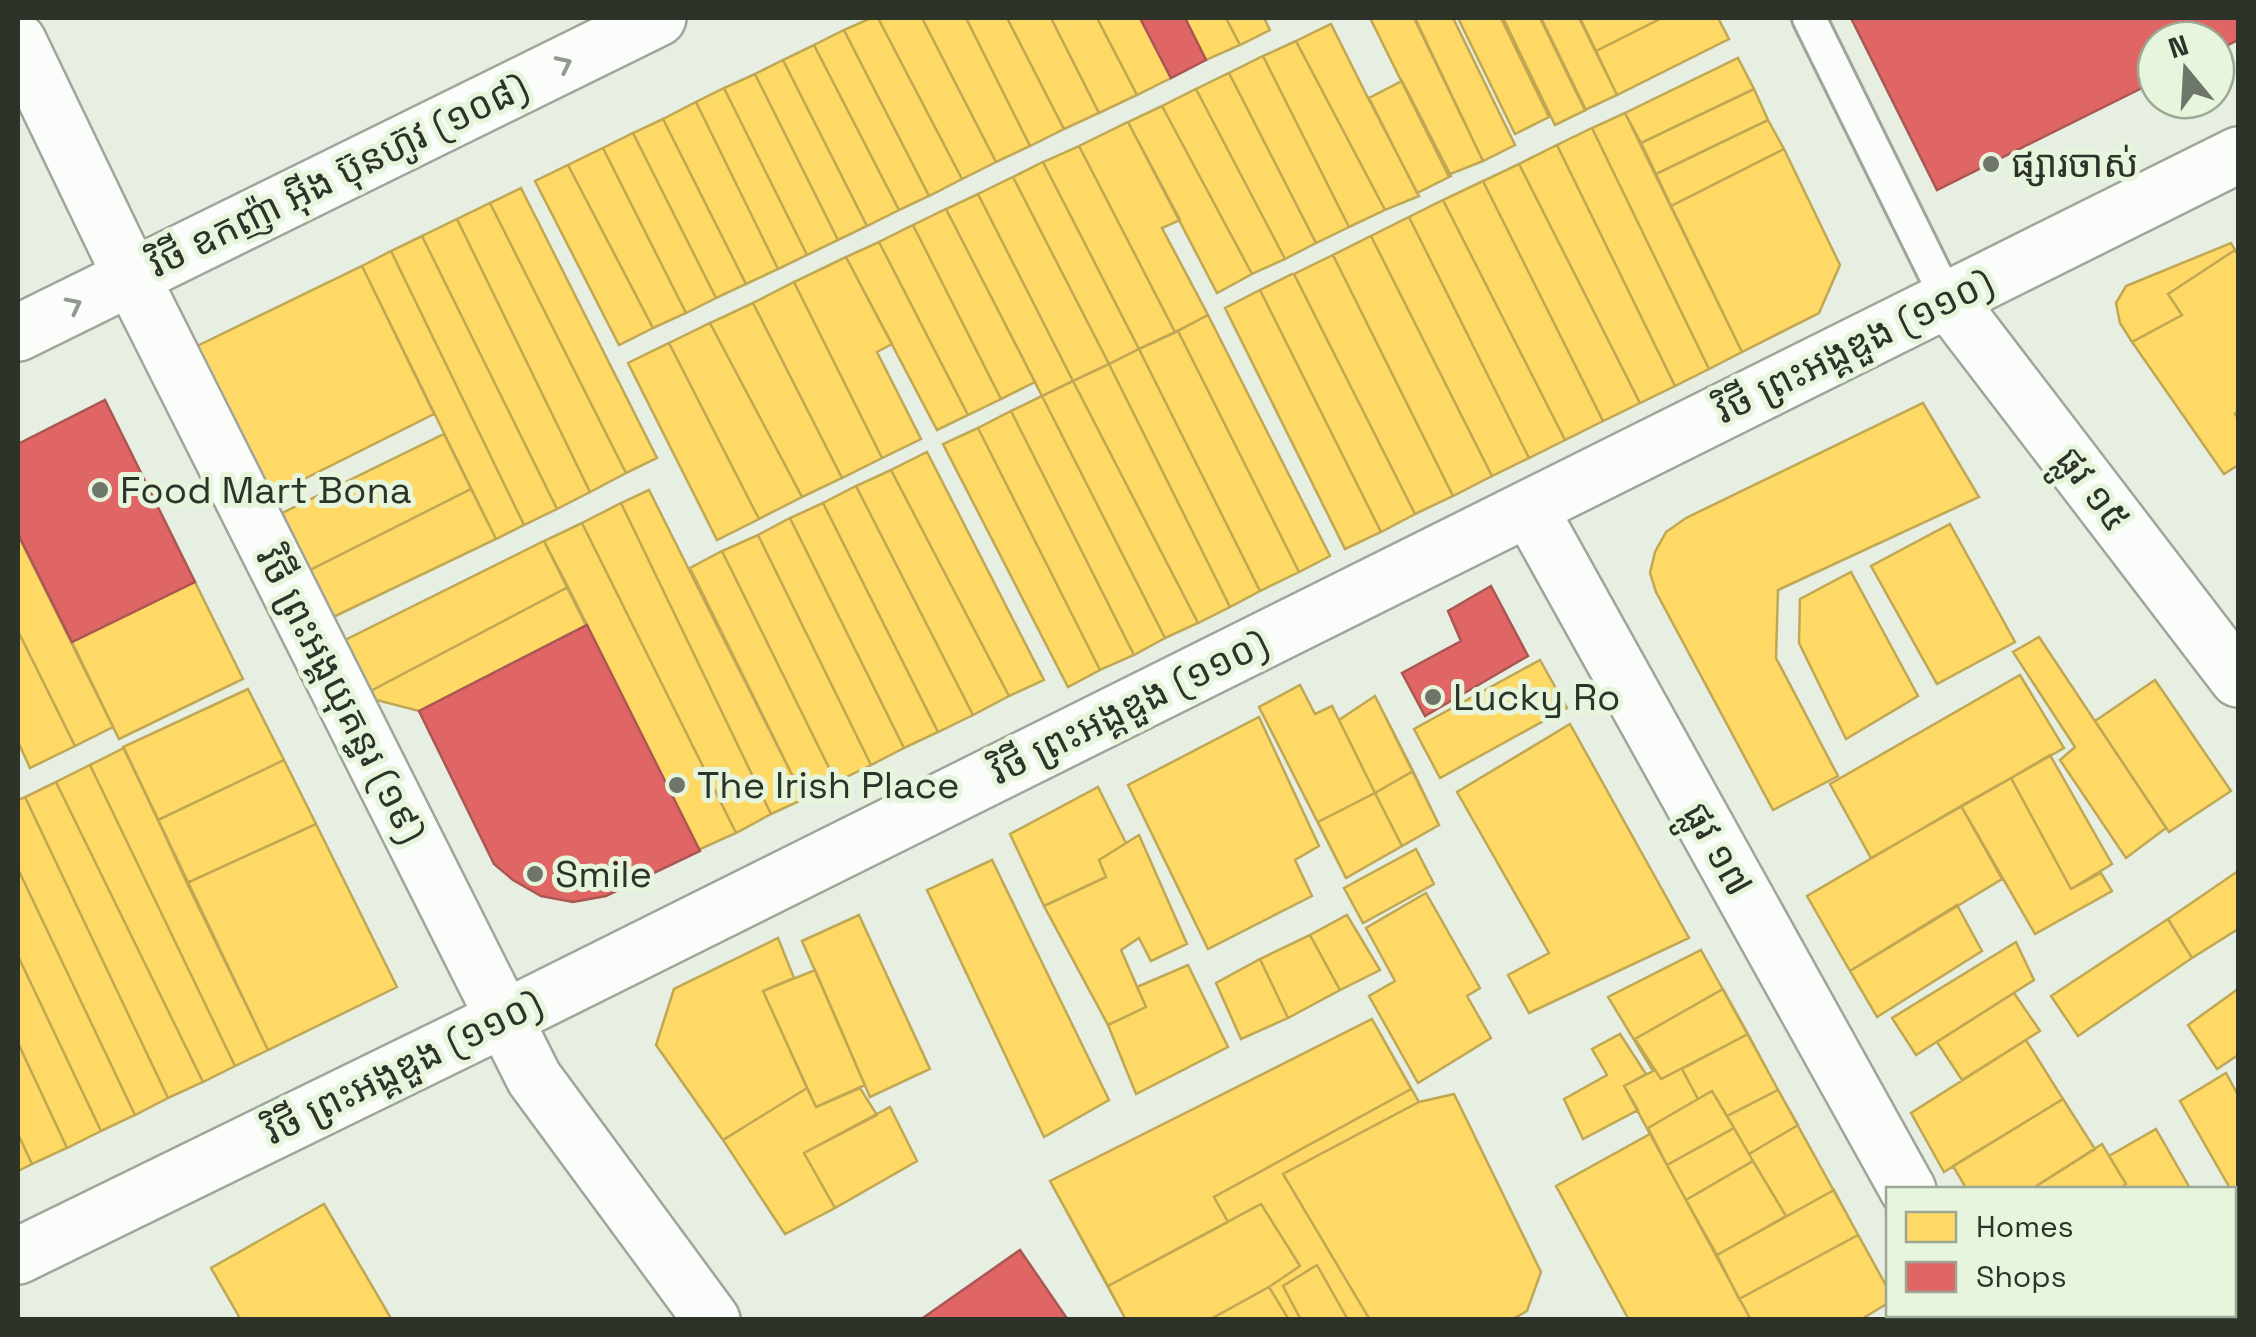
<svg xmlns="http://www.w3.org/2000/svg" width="2256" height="1337" viewBox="0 0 2256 1337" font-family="'Space Grotesk','Noto Sans Khmer',sans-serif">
<rect width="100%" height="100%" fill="#e7efe2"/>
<!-- homes -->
<path fill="#ffd966" stroke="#c0a754" stroke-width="2.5" d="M 871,18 L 878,18 L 962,179 L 929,196 L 844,30 Z
M 878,18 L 922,18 L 996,162 L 962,179 Z
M 922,18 L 966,18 L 1030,146 L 996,162 Z
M 966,18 L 1007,18 L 1064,129 L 1030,146 Z
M 1007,18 L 1051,18 L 1099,113 L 1064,129 Z
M 1051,18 L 1097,18 L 1137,95 L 1099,113 Z
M 1097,18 L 1140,18 L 1171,78 L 1137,95 Z
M 1185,18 L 1226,18 L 1240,45 L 1206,60 Z
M 1226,18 L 1264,18 L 1270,30 L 1240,45 Z
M 1370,18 L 1414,18 L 1483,161 L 1448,175 Z
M 1415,18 L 1453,18 L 1515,145 L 1483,161 Z
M 1458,18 L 1501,18 L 1549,117 L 1515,134 Z
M 1503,18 L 1541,18 L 1586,110 L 1555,125 Z
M 1540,18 L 1579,18 L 1617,95 L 1585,110 Z
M 1585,18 L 1662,18 L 1596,51 L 1581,20 Z
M 1662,18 L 1718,18 L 1729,39 L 1617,95 L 1596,51 Z
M 1331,24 L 1366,94 L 1419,196 L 1385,210 L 1296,41 Z
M 844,30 L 929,196 L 899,210 L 814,45 Z
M 1296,41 L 1385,210 L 1349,227 L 1263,56 Z
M 814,45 L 899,210 L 867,226 L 783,60 Z
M 1263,56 L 1349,227 L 1316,243 L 1229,73 Z
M 1738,58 L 1754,89 L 1641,143 L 1625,113 Z
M 783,60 L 867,226 L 838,240 L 755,74 Z
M 1229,73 L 1316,243 L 1285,259 L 1196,89 Z
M 755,74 L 838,240 L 807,255 L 724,88 Z
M 1402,81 L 1451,176 L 1417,193 L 1369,98 Z
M 724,88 L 807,255 L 778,269 L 696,102 Z
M 1196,89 L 1285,259 L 1252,274 L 1162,106 Z
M 1754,89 L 1768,120 L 1656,174 L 1641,143 Z
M 696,102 L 778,269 L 746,284 L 663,119 Z
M 1162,106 L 1252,274 L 1217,293 L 1128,122 Z
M 1625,113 L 1742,352 L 1709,369 L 1592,128 Z
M 663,119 L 746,284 L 716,298 L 633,133 Z
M 1768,120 L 1784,149 L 1671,206 L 1656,174 Z
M 1128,122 L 1180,220 L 1162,228 L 1208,315 L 1175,332 L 1079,146 Z
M 1592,128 L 1709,369 L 1675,386 L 1557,145 Z
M 633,133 L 716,298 L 686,313 L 603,148 Z
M 1557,145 L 1675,386 L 1640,403 L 1519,164 Z
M 1079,146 L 1175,332 L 1139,349 L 1043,162 Z
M 603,148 L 686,313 L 653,328 L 568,165 Z
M 1784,149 L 1840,265 L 1819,313 L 1742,352 L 1671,206 Z
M 1043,162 L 1139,349 L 1109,364 L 1013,177 Z
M 1519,164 L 1640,403 L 1603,421 L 1483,181 Z
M 568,165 L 653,328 L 619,345 L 535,181 Z
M 1013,177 L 1109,364 L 1073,381 L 978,194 Z
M 1483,181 L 1603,421 L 1565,440 L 1443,200 Z
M 521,188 L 657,458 L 626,473 L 490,203 Z
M 978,194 L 1073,381 L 1042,396 L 946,209 Z
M 1443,200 L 1565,440 L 1529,458 L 1409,217 Z
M 490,203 L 626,473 L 590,492 L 457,219 Z
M 946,209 L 1035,382 L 1001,399 L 913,225 Z
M 1409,217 L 1529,458 L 1492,476 L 1371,236 Z
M 457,219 L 590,492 L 557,509 L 422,236 Z
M 913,225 L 1001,399 L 968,415 L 879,242 Z
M 422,236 L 557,509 L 524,525 L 391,251 Z
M 1371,236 L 1492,476 L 1453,496 L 1333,255 Z
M 879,242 L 968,415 L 937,430 L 846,257 Z
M 2231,243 L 2235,250 L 2168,294 L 2182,315 L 2132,342 L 2120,323 L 2116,303 L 2126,286 Z
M 2235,250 L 2238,256 L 2238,411 L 2235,414 L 2238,418 L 2238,465 L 2224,474 L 2132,342 L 2182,315 L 2168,294 Z
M 391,251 L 524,525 L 496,539 L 362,266 Z
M 1333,255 L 1453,496 L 1415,514 L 1294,274 Z
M 846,257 L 892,344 L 877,352 L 921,439 L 882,458 L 794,282 Z
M 362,266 L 434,414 L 264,499 L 191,349 Z
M 1292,274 L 1294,274 L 1415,514 L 1381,532 L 1260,290 Z
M 794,282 L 882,458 L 842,478 L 753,303 Z
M 1260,290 L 1381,532 L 1345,549 L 1225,308 Z
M 753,303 L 842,478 L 802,497 L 710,323 Z
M 1208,315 L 1330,556 L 1299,572 L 1178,331 Z
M 710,323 L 802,497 L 759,519 L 669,343 Z
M 1178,331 L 1299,572 L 1260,591 L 1139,349 Z
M 669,343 L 759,519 L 717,540 L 628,363 Z
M 1139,349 L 1260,591 L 1230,607 L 1109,364 Z
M 1109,364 L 1230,607 L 1198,623 L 1073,381 Z
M 1073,381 L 1198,623 L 1165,638 L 1042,396 Z
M 1042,396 L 1165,638 L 1134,655 L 1011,411 Z
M 1923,403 L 1979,497 L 1778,590 L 1776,658 L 1838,776 L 1773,810 L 1656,592 L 1650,573 L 1655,552 L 1666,532 L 1686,518 Z
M 1011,411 L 1134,655 L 1100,670 L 978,428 Z
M 978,428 L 1100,670 L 1068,687 L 943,444 Z
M 444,434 L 471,489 L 302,574 L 274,517 Z
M 927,452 L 1044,680 L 1009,696 L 891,470 Z
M 891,470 L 1009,696 L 973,715 L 856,486 Z
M 856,486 L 973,715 L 938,732 L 823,503 Z
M 471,489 L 496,539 L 325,621 L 302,574 Z
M 649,490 L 804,799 L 771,814 L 621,503 Z
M 621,503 L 771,814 L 736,833 L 582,523 Z
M 823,503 L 938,732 L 904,748 L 790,518 Z
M 790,518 L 904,748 L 871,765 L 758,535 Z
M 582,523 L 736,833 L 698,850 L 544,541 Z
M 1950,524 L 2015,642 L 1937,684 L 1871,566 Z
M 18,535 L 113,727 L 75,746 L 18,631 Z
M 758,535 L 871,765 L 836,782 L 722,551 Z
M 544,541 L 568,587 L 361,696 L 337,644 Z
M 722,551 L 836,782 L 804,799 L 690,568 Z
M 1851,572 L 1918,696 L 1846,739 L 1799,643 L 1800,599 Z
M 195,582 L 243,679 L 119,739 L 72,642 Z
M 568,587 L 587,625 L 419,711 L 361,696 Z
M 18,631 L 75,746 L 30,768 L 18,742 Z
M 2039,637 L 2166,828 L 2126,858 L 2060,760 L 2075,747 L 2013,652 Z
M 1540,660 L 1567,708 L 1440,778 L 1414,729 Z
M 2020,675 L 2064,748 L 1871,858 L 1830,784 Z
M 2155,680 L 2231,791 L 2169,832 L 2095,721 Z
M 1300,685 L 1315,714 L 1332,706 L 1339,720 L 1375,696 L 1439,825 L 1346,878 L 1259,707 Z
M 248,689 L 284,760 L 158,820 L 123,747 Z
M 1375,696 L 1413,771 L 1375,793 L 1339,720 Z
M 1259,717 L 1319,846 L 1295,860 L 1312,896 L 1208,949 L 1128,785 Z
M 1570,724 L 1689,938 L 1529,1013 L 1508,975 L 1549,953 L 1457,792 Z
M 124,748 L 268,1050 L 235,1066 L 90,765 Z
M 2050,755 L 2112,864 L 2071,889 L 2011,778 Z
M 284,760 L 316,824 L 187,883 L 158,820 Z
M 90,765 L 235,1066 L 203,1082 L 56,782 Z
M 1413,771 L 1439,825 L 1402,846 L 1375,793 Z
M 2011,778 L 2071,889 L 2101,873 L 2112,891 L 2035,934 L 1961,806 Z
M 56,782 L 203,1082 L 168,1098 L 25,797 Z
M 1098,787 L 1126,843 L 1099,860 L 1106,877 L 1044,906 L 1010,834 Z
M 1375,793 L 1402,846 L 1346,878 L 1318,822 Z
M 25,797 L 168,1098 L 135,1115 L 18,869 L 18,800 Z
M 1961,806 L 2002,879 L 1850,971 L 1807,896 Z
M 316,824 L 397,987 L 268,1050 L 187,883 Z
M 1139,835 L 1187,944 L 1151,961 L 1139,938 L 1121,950 L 1146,1007 L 1108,1025 L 1044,906 L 1106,877 L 1099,860 Z
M 1416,849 L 1434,884 L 1363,923 L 1344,888 Z
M 992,860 L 1109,1100 L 1044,1137 L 927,890 Z
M 18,869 L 135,1115 L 101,1131 L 18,956 Z
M 2238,871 L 2238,929 L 2192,958 L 2168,919 Z
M 1426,893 L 1480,988 L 1467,996 L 1491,1038 L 1418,1083 L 1369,996 L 1395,981 L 1366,928 Z
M 1957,905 L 1982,951 L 1877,1017 L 1850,971 Z
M 859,915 L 930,1069 L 870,1097 L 802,941 Z
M 1347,915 L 1380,970 L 1340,990 L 1310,935 Z
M 2168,919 L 2192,958 L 2078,1036 L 2051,996 Z
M 1310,935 L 1340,990 L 1288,1018 L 1260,959 Z
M 778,938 L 794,978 L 763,991 L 807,1088 L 723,1140 L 656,1045 L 674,989 Z
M 2016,942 L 2034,980 L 1916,1055 L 1892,1018 Z
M 1701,950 L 1888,1289 L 1888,1303 L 1860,1320 L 1751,1320 L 1624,1086 L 1653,1071 L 1608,997 Z
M 18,956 L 101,1131 L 67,1148 L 18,1043 Z
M 1260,959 L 1288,1018 L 1241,1039 L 1216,983 Z
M 1188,965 L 1228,1047 L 1136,1094 L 1108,1025 L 1146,1007 L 1137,987 Z
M 815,970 L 865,1085 L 816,1107 L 763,991 Z
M 1723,989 L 1748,1034 L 1661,1079 L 1635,1039 Z
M 2238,989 L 2238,1055 L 2217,1069 L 2188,1025 Z
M 2014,993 L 2040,1031 L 1962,1080 L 1937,1042 Z
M 1372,1019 L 1419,1102 L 1454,1094 L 1541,1272 L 1527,1311 L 1511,1320 L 1126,1320 L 1050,1181 Z
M 1372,1019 L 1411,1089 L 1214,1197 L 1228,1222 L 1108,1286 L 1050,1181 Z
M 1620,1034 L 1646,1074 L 1624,1086 L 1638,1110 L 1583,1139 L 1564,1099 L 1607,1075 L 1592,1049 Z
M 1748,1034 L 1778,1090 L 1727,1116 L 1712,1091 L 1698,1099 L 1682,1069 Z
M 2026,1040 L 2063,1099 L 1944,1172 L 1911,1113 Z
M 18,1043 L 67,1148 L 32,1164 L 18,1134 Z
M 2226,1073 L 2238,1095 L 2238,1203 L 2234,1190 L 2231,1190 L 2180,1101 Z
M 807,1088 L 816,1107 L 860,1088 L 877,1115 L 804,1153 L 835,1208 L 785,1234 L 723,1140 Z
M 1778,1090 L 1798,1125 L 1749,1154 L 1727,1116 Z
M 1712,1091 L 1734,1128 L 1667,1165 L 1648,1128 Z
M 1454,1094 L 1541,1272 L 1527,1311 L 1511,1320 L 1370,1320 L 1283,1174 L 1419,1102 Z
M 2063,1099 L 2095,1149 L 2030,1190 L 1967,1190 L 1953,1166 Z
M 890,1107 L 917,1161 L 835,1208 L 804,1153 Z
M 1734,1128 L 1753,1161 L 1686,1200 L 1667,1165 Z
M 2156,1129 L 2191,1190 L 2118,1190 L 2126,1184 L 2109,1156 Z
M 18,1134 L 32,1164 L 18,1171 Z
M 1650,1134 L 1751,1320 L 1629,1320 L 1556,1186 Z
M 2102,1144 L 2126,1184 L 2118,1190 L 2030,1190 Z
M 1753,1161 L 1786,1216 L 1717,1255 L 1686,1200 Z
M 1834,1190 L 1858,1235 L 1739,1299 L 1717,1255 Z
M 324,1204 L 392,1320 L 241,1320 L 211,1268 Z
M 1261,1204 L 1300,1266 L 1269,1287 L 1289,1320 L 1126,1320 L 1108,1286 Z
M 1261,1204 L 1300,1266 L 1269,1287 L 1209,1320 L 1126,1320 L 1108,1286 Z
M 1317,1265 L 1348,1320 L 1301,1320 L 1283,1286 Z
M 1269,1287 L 1289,1320 L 1209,1320 Z
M 2028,1314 L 2167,1314 L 2170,1320 L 2031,1320 Z"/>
<!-- shops -->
<path fill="#e06666" stroke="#aa5754" stroke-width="2.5" d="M 1140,18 L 1185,18 L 1206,60 L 1171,78 Z
M 1851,18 L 2238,18 L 2238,40 L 2216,51 L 2216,40 L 2156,40 L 2156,81 L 1937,190 Z
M 105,400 L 195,582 L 72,642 L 18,534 L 18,444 Z
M 1491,586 L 1528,656 L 1425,716 L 1402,673 L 1461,641 L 1448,611 Z
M 587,625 L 700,851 L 606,896 L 573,902 L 541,896 L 513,880 L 494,864 L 419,711 Z
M 1020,1250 L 1068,1320 L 920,1320 Z"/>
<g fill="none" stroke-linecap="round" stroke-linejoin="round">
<!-- service casing -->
<g stroke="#a0a59b" stroke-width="38">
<path id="service" d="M 1809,18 L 1948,300"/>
</g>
<!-- minor casing -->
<g stroke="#a0a59b" stroke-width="60">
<path id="minor" d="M 1948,300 L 2238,679
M 1529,508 L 1908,1190
M 503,1019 L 2238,155
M 1978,1314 L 1981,1320"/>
</g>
<!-- tertiary casing -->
<g stroke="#a0a59b" stroke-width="60">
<path id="tertiary" d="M 18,41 L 131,276 L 534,1078 L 712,1320
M 18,333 L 658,18
M 18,1256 L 503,1019"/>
</g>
<!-- service -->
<use href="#service" stroke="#fbfdfb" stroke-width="32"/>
<!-- minor -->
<use href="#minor" stroke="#fbfdfb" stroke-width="55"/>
<!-- tertiary -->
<use href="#tertiary" stroke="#fbfdfb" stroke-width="55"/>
</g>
<!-- one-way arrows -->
<defs><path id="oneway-chevron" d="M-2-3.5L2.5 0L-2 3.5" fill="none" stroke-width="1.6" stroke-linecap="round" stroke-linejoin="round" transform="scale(2.5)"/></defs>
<g stroke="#949892">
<use href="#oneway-chevron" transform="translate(564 64) rotate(-26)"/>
<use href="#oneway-chevron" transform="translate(74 305) rotate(-27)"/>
</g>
<!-- markers -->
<g fill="#6e756a" stroke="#e6f5dc" stroke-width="4">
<circle cx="1991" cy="164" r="10"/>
<circle cx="100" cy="490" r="10"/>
<circle cx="1433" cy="697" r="10"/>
<circle cx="677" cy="785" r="10"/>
<circle cx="535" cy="874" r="10"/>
</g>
<g text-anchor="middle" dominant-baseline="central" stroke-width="10" stroke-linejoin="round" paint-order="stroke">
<!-- poi labels -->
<g font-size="38" fill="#2d3329" stroke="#e6f5dc" text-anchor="start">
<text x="2011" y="164">ផ្សារចាស់</text>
<text x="120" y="490">Food Mart Bona</text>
<text x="1453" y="697">Lucky Ro</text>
<text x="697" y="785">The Irish Place</text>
<text x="555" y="874">Smile</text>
</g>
<!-- street labels -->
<g font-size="38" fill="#2d3329" stroke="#e6f5dc">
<text transform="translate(338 175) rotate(-26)">វិថី ឧកញ៉ា អ៊ីង ប៊ុនហ៊ូវ (១០៨)</text>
<text transform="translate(1854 346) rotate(-26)">វិថី ព្រះអង្គឌួង (១១០)</text>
<text transform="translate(2093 489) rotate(53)">ផ្លូវ ១៥</text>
<text transform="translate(341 695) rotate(63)">វិថី ព្រះអង្គយុគន្ធរ (១៩)</text>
<text transform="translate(1129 707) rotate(-26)">វិថី ព្រះអង្គឌួង (១១០)</text>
<text transform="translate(1718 849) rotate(61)">ផ្លូវ ១៧</text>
<text transform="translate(403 1067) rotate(-26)">វិថី ព្រះអង្គឌួង (១១០)</text>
</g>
</g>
<!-- border -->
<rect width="2256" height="1337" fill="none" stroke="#2d3329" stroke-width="40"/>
<!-- legend -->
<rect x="1886" y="1187" width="350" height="130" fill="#e6f5dc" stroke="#9ca794" stroke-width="2.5"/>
<rect x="1906" y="1212" width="50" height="30" fill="#ffd966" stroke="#9ca794" stroke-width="2.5"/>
<text x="1976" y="1237" font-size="30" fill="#2d3329">Homes</text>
<rect x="1906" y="1262" width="50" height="30" fill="#e06666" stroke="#9ca794" stroke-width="2.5"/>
<text x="1976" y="1287" font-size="30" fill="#2d3329">Shops</text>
<!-- north arrow -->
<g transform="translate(2186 70) rotate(342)"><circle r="48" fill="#e6f5dc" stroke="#9ca794" stroke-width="2.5"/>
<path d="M0-8L18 38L0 25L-18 38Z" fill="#6e756a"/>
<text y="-15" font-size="28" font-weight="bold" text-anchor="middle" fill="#2d3329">N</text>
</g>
</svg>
